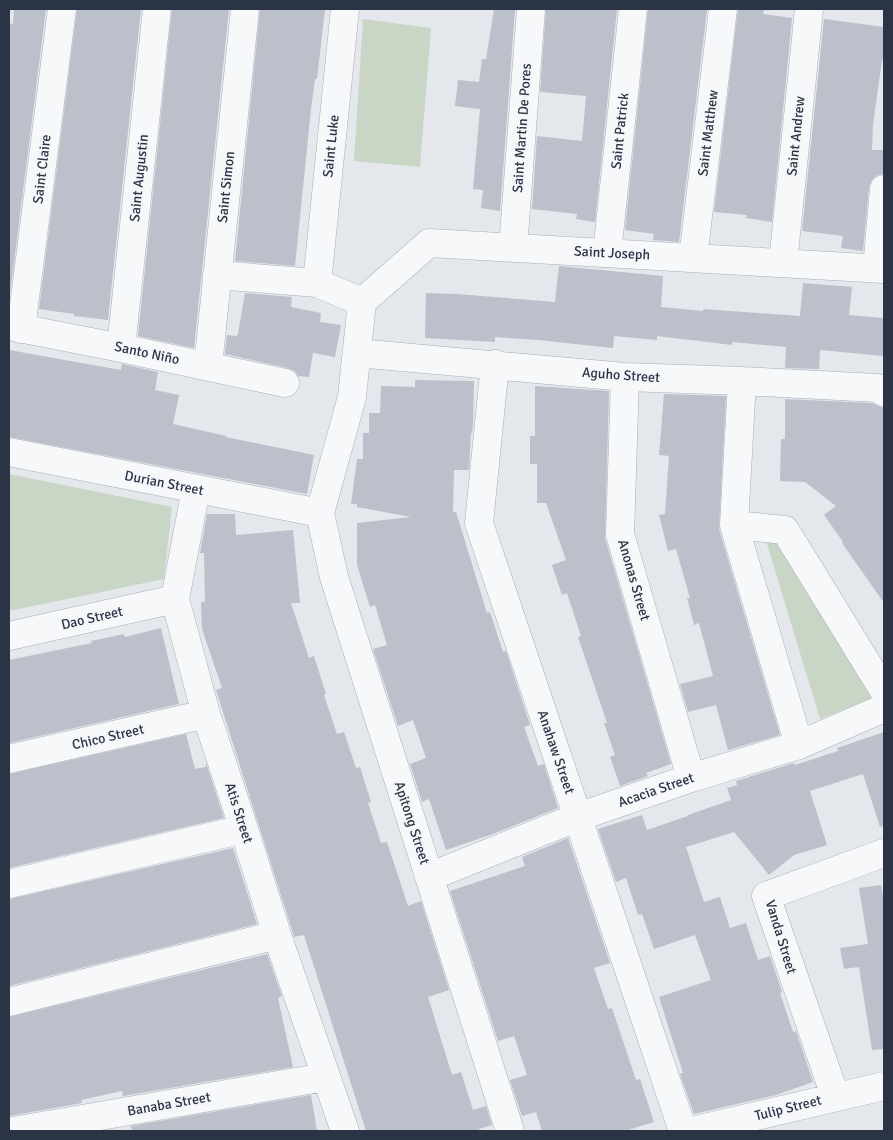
<svg xmlns="http://www.w3.org/2000/svg" width="893" height="1140" viewBox="0 0 893 1140" font-family="Signika,sans-serif">
<rect width="100%" height="100%" fill="#e4e7ec"/>
<!-- green -->
<path fill="#c9d6c5" d="M 363,19 L 431,28 L 420,167 L 354,161 Z
M 9,474 L 172,507 L 164,579 L 9,611 Z
M 764,534 L 783,534 L 884,693 L 820,719 Z"/>
<!-- building -->
<path fill="#bbc0ca" d="M 14,9 L 46,9 L 9,302 L 9,23 L 13,24 Z
M 77,9 L 141,9 L 108,320 L 74,316 L 74,314 L 39,309 Z
M 172,9 L 229,9 L 194,348 L 138,336 Z
M 260,9 L 325,9 L 317,79 L 315,79 L 311,109 L 295,266 L 235,261 Z
M 494,9 L 515,9 L 500,211 L 481,208 L 483,190 L 473,189 L 480,109 L 455,106 L 458,80 L 479,82 L 482,59 L 486,59 Z
M 546,9 L 617,9 L 595,222 L 576,219 L 577,214 L 532,209 L 537,136 L 582,141 L 586,96 L 540,92 Z
M 648,9 L 707,10 L 679,242 L 653,240 L 654,234 L 625,230 Z
M 738,9 L 764,9 L 763,14 L 792,18 L 772,222 L 746,218 L 747,215 L 714,212 Z
M 824,19 L 884,27 L 884,60 L 882,60 L 873,124 L 872,150 L 884,150 L 884,174 L 877,175 L 872,180 L 869,187 L 863,251 L 841,248 L 843,236 L 802,231 Z
M 559,266 L 663,276 L 661,307 L 703,311 L 703,309 L 800,316 L 803,283 L 852,287 L 849,315 L 884,318 L 884,356 L 820,350 L 819,369 L 785,368 L 786,347 L 732,342 L 732,345 L 657,336 L 657,340 L 614,336 L 613,348 L 538,340 L 495,337 L 495,342 L 425,338 L 426,293 L 457,294 L 555,302 Z
M 245,293 L 292,297 L 291,307 L 321,313 L 320,322 L 341,325 L 335,357 L 313,353 L 309,377 L 298,376 L 295,371 L 288,368 L 225,354 L 227,335 L 237,336 L 238,334 Z
M 9,350 L 121,370 L 122,364 L 158,372 L 155,390 L 179,395 L 173,424 L 226,436 L 226,437 L 314,455 L 307,494 L 9,437 Z
M 415,380 L 474,381 L 473,424 L 472,433 L 471,433 L 469,470 L 454,470 L 453,512 L 456,512 L 487,613 L 490,612 L 503,652 L 506,651 L 530,725 L 524,727 L 538,766 L 544,764 L 558,808 L 493,834 L 446,850 L 429,799 L 422,802 L 410,764 L 426,758 L 413,720 L 398,726 L 373,649 L 387,645 L 375,605 L 370,607 L 357,565 L 357,523 L 411,517 L 357,507 L 357,504 L 351,504 L 357,459 L 363,459 L 363,433 L 369,433 L 369,413 L 380,413 L 381,386 L 415,387 Z
M 535,386 L 609,391 L 605,538 L 671,764 L 646,773 L 648,776 L 620,786 L 610,757 L 615,755 L 604,723 L 607,723 L 578,637 L 581,636 L 567,593 L 562,595 L 552,565 L 566,560 L 546,503 L 537,503 L 537,464 L 530,464 L 530,436 L 535,436 Z
M 664,394 L 726,396 L 719,529 L 780,735 L 728,750 L 716,705 L 688,712 L 680,684 L 713,676 L 699,623 L 694,625 L 687,598 L 690,598 L 676,549 L 668,551 L 659,515 L 665,514 L 669,456 L 659,455 Z
M 785,399 L 872,403 L 884,408 L 884,603 L 842,543 L 843,542 L 824,515 L 836,506 L 805,482 L 780,481 L 781,439 L 785,439 Z
M 207,514 L 235,514 L 236,535 L 293,530 L 300,603 L 291,603 L 309,658 L 314,656 L 326,694 L 324,695 L 337,734 L 344,732 L 356,768 L 360,767 L 371,802 L 368,803 L 381,843 L 387,842 L 408,906 L 421,901 L 449,990 L 428,997 L 452,1075 L 461,1072 L 473,1110 L 486,1106 L 492,1125 L 479,1129 L 480,1131 L 366,1131 L 304,935 L 294,937 L 292,930 L 216,690 L 222,688 L 202,629 L 201,602 L 205,602 L 204,553 L 200,553 Z
M 161,628 L 179,704 L 9,743 L 9,660 L 92,643 L 91,641 L 124,634 L 125,637 Z
M 884,732 L 884,826 L 880,827 L 863,774 L 810,791 L 827,845 L 794,855 L 769,875 L 734,832 L 686,847 L 704,902 L 720,897 L 730,928 L 746,923 L 758,960 L 770,956 L 782,992 L 780,993 L 793,1032 L 796,1031 L 813,1082 L 776,1095 L 694,1114 L 680,1074 L 683,1073 L 659,997 L 711,980 L 695,935 L 654,949 L 642,914 L 638,915 L 626,878 L 616,882 L 598,829 L 642,815 L 647,830 L 688,816 L 688,815 L 731,800 L 727,788 L 737,785 L 736,781 L 794,763 L 795,765 L 838,751 L 837,748 Z
M 186,734 L 195,769 L 206,767 L 206,763 L 224,818 L 9,868 L 9,774 Z
M 568,838 L 610,963 L 594,968 L 608,1009 L 612,1008 L 636,1080 L 640,1079 L 654,1122 L 625,1131 L 542,1131 L 536,1112 L 522,1116 L 510,1080 L 527,1075 L 514,1036 L 498,1041 L 450,891 L 525,866 L 522,857 Z
M 233,848 L 257,924 L 9,986 L 9,899 Z
M 881,885 L 884,901 L 884,1049 L 872,1050 L 859,967 L 844,969 L 840,948 L 868,944 L 859,888 Z
M 267,954 L 282,996 L 278,998 L 293,1067 L 123,1096 L 122,1091 L 81,1100 L 82,1103 L 9,1116 L 9,1017 Z
M 311,1095 L 317,1131 L 132,1131 L 131,1126 Z"/>
<g fill="none" stroke-linecap="round" stroke-linejoin="round">
<!-- minor casing -->
<g stroke="#a9aeb7" stroke-width="29">
<path id="minor" d="M 513,248 L 531,9
M 607,253 L 633,9
M 693,258 L 723,9
M 783,263 L 809,9
M 877,268 L 884,189
M 217,275 L 317,283 L 362,302
M 317,283 L 345,9
M 9,326 L 121,348 L 285,383
M 21,329 L 62,9
M 121,348 L 157,9
M 357,353 L 625,377 L 742,381 L 877,388 L 884,392
M 495,364 L 479,523 L 683,1131
M 208,366 L 245,9
M 625,377 L 620,534 L 691,778
M 742,381 L 734,525 L 799,745
M 9,452 L 320,513
M 196,489 L 175,599 L 206,714 L 244,829 L 277,935 L 345,1131
M 734,525 L 785,530 L 884,691
M 9,636 L 175,599
M 9,759 L 206,714
M 429,877 L 578,817 L 691,778 L 799,745 L 884,708
M 9,884 L 244,829
M 9,1002 L 277,935
M 835,1096 L 766,896 L 884,853
M 13,1131 L 325,1077
M 510,1131 L 334,577 L 320,513 L 352,397 L 362,302 L 429,243 L 884,269
M 692,1131 L 884,1086"/>
</g>
<!-- minor -->
<use href="#minor" stroke="#f7f8fa" stroke-width="28"/>
</g>
<g text-anchor="middle" dominant-baseline="central" stroke-width="4" stroke-linejoin="round" paint-order="stroke">
<!-- street labels -->
<g font-size="14" fill="#2b3445" stroke="#f4f6f9">
<text transform="translate(522 128) rotate(-86)">Saint Martin De Pores</text>
<text transform="translate(620 131) rotate(-84)">Saint Patrick</text>
<text transform="translate(708 133) rotate(-83)">Saint Matthew</text>
<text transform="translate(796 136) rotate(-84)">Saint Andrew</text>
<text transform="translate(331 146) rotate(-84)">Saint Luke</text>
<text transform="translate(42 169) rotate(-83)">Saint Claire</text>
<text transform="translate(139 178) rotate(-84)">Saint Augustin</text>
<text transform="translate(226 187) rotate(-84)">Saint Simon</text>
<text transform="translate(612 253) rotate(3)">Saint Joseph</text>
<text transform="translate(147 353) rotate(12)">Santo Niño</text>
<text transform="translate(621 375) rotate(4)">Aguho Street</text>
<text transform="translate(164 483) rotate(11)">Durian Street</text>
<text transform="translate(634 580) rotate(74)">Anonas Street</text>
<text transform="translate(92 618) rotate(-13)">Dao Street</text>
<text transform="translate(108 737) rotate(-13)">Chico Street</text>
<text transform="translate(556 752) rotate(71)">Anahaw Street</text>
<text transform="translate(656 790) rotate(-19)">Acacia Street</text>
<text transform="translate(239 813) rotate(72)">Atis Street</text>
<text transform="translate(412 823) rotate(72)">Apitong Street</text>
<text transform="translate(781 937) rotate(73)">Vanda Street</text>
<text transform="translate(169 1104) rotate(-10)">Banaba Street</text>
<text transform="translate(788 1108) rotate(-14)">Tulip Street</text>
</g>
</g>
<!-- border -->
<rect width="893" height="1140" fill="none" stroke="#2b3445" stroke-width="20"/>
</svg>
